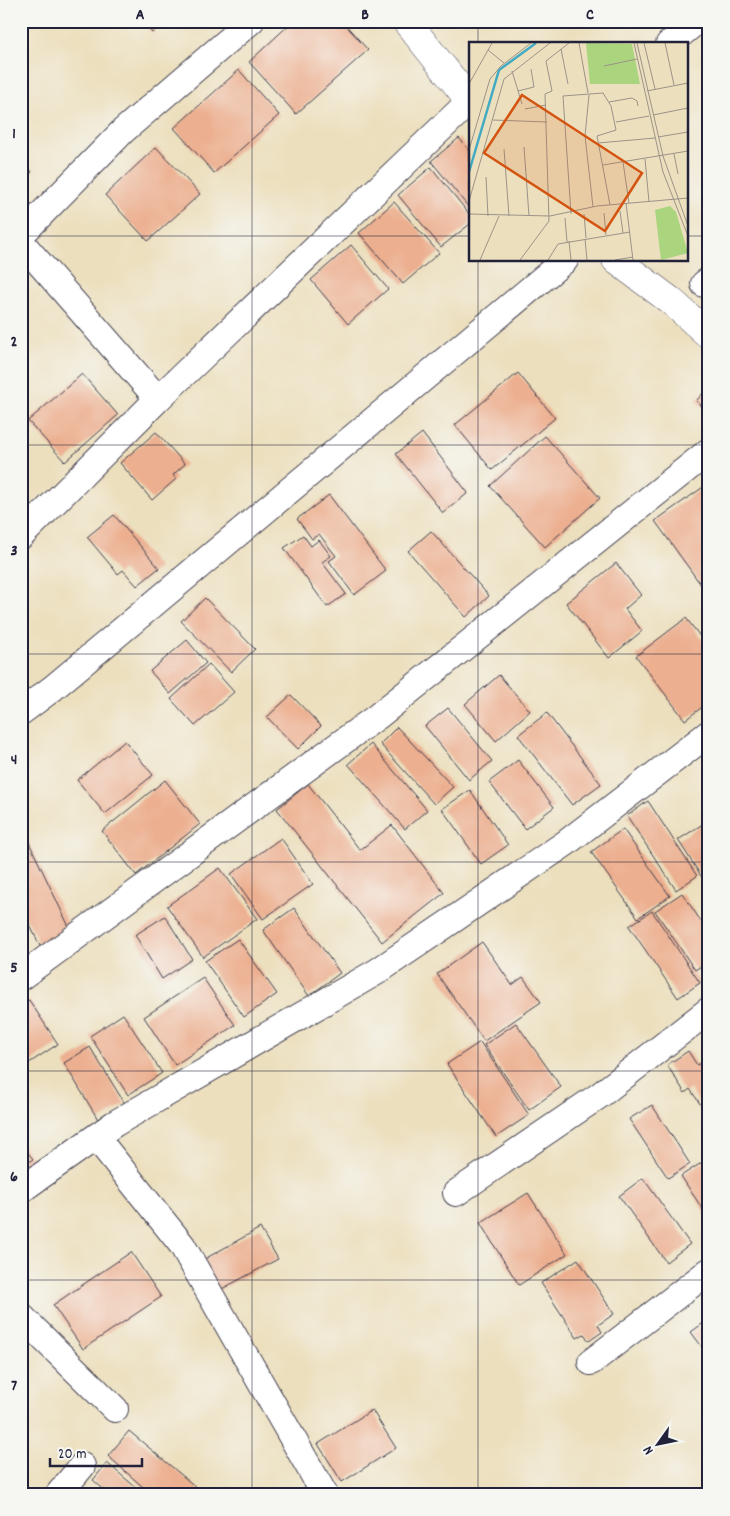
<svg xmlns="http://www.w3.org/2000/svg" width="730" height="1516" viewBox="0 0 730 1516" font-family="Dekko,sans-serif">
<rect width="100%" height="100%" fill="#f6f6f2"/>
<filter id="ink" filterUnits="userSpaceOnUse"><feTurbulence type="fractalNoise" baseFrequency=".02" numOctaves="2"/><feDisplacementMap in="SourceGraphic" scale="10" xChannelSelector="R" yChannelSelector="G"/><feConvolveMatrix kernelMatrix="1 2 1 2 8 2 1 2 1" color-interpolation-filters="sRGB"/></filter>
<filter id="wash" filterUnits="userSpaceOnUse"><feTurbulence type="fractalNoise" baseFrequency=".0096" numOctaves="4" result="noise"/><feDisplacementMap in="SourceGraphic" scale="20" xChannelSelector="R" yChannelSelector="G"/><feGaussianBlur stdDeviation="1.12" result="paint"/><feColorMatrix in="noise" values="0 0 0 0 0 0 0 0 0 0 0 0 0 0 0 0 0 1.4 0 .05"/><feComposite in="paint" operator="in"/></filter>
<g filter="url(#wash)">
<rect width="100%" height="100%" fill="#ecdfbd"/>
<g id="blocks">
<!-- building -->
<path fill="#ecaf8f" d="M 142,21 L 165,21 L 152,33 Z
M 293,21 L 342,21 L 368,50 L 296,114 L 249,62 Z
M 239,70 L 279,115 L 214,173 L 174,128 Z
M 459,138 L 470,151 L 470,209 L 431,161 Z
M 156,147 L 200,194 L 148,241 L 105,195 Z
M 21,158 L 32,172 L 21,180 Z
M 431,167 L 470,215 L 470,224 L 441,247 L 398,195 Z
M 394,202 L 439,253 L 403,284 L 359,233 Z
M 351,245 L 388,289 L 348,324 L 311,280 Z
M 518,373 L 555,418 L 492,470 L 455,425 Z
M 82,374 L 118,415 L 65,462 L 28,421 Z
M 709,387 L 709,412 L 696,401 Z
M 156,432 L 185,464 L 173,475 L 176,479 L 152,500 L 120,463 Z
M 422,433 L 468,493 L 443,513 L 396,454 Z
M 545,436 L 600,498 L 545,547 L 490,486 Z
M 709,483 L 709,596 L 655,521 Z
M 329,495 L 386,571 L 354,595 L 329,561 L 336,556 L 319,534 L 312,539 L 297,519 Z
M 114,515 L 159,568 L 137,586 L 123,570 L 118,574 L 87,537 Z
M 431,531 L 489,596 L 466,617 L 408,551 Z
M 303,535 L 311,546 L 319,540 L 331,556 L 322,562 L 346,594 L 327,607 L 284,548 Z
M 616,563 L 641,595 L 625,609 L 642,631 L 609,658 L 566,603 Z
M 205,598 L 255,649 L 231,672 L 181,621 Z
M 686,618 L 709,648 L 709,702 L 685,720 L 636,656 Z
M 187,640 L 206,663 L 170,694 L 150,671 Z
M 209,664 L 234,692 L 195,726 L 171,699 Z
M 499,675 L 530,711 L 496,741 L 465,704 Z
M 291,695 L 321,726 L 298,749 L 267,717 Z
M 448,708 L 492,761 L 469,780 L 425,726 Z
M 547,713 L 601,784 L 572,805 L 518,735 Z
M 397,727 L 453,787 L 434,804 L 380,744 Z
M 125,741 L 153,775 L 105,814 L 77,780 Z
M 371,744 L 427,810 L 405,829 L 348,764 Z
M 518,760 L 554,807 L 525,829 L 489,782 Z
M 165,780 L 200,824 L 136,875 L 102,831 Z
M 308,784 L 360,850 L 392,825 L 444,893 L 382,942 L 277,809 Z
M 470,790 L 508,845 L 481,864 L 442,809 Z
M 648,801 L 697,876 L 676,890 L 627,816 Z
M 709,820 L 709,876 L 703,879 L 678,840 Z
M 623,829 L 670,896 L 638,918 L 591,852 Z
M 24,832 L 71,931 L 40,946 L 21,907 L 21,834 Z
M 281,838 L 313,884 L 263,919 L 231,874 Z
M 220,868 L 257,919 L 203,957 L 167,906 Z
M 682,893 L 709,933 L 709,961 L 695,970 L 655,911 Z
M 294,908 L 340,973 L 309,996 L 263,930 Z
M 652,911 L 700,983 L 678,998 L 629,926 Z
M 165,916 L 192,959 L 162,979 L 135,935 Z
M 238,939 L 277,994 L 244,1017 L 205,961 Z
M 482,942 L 512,985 L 523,977 L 541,1002 L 484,1041 L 437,974 Z
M 203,978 L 235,1025 L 175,1065 L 144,1017 Z
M 29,1000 L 58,1044 L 26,1065 L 21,1058 L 21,1004 Z
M 123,1014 L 162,1073 L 128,1095 L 90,1036 Z
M 516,1023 L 561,1087 L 529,1110 L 484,1045 Z
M 480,1042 L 529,1115 L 496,1137 L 447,1064 Z
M 90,1047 L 125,1104 L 99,1121 L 64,1063 Z
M 688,1051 L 697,1065 L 709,1058 L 709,1117 L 690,1089 L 685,1093 L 667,1065 Z
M 652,1105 L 690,1164 L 668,1178 L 629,1119 Z
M 21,1144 L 33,1159 L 21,1168 Z
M 709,1158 L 709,1219 L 681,1176 Z
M 643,1178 L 690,1244 L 666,1262 L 619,1196 Z
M 528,1193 L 567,1254 L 519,1285 L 480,1223 Z
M 260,1228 L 278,1259 L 218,1291 L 201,1261 Z
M 131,1252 L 161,1297 L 83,1349 L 53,1305 Z
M 578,1259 L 614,1314 L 598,1325 L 602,1332 L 589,1341 L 584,1334 L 577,1338 L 541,1283 Z
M 709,1319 L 709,1356 L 691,1332 Z
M 372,1410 L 396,1448 L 342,1482 L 318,1444 Z
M 129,1431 L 203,1493 L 202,1495 L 152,1495 L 108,1456 Z
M 107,1463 L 145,1495 L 110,1495 L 93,1480 Z"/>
</g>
</g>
<g filter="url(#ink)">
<use href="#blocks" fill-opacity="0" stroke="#403e4e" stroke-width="1"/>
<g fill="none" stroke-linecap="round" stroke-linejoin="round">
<!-- minor casing -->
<g stroke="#403e4e" stroke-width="28">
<path id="minor" d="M 669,44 L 697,21
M 21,235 L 123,131 L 251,21
M 21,242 L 158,399
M 704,284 L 709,280
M 21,536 L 158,399 L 470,101
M 21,712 L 53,688 L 565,260
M 21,977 L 378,716 L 709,451
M 96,1137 L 182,1245 L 325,1495
M 21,1190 L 114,1124 L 378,971 L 566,843 L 709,733
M 456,1193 L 600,1095 L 709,1010
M 21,1316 L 115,1409
M 591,1362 L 709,1271
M 58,1495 L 82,1466"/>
</g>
<!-- tertiary casing -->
<g stroke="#403e4e" stroke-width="29">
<path id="tertiary" d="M 406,21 L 470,101
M 616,260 L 671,301 L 709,335"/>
</g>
<!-- minor -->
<use href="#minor" stroke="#fff" stroke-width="26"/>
<!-- tertiary -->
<use href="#tertiary" stroke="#fff" stroke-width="28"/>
</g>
</g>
<!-- grid -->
<path fill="none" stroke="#22223b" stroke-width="1" stroke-opacity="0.55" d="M 252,21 L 252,1495M 478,21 L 478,44M 21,236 L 470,236M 686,236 L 709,236M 478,260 L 478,1495M 21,445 L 709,445M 21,654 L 709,654M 21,862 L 709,862M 21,1071 L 709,1071M 21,1280 L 709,1280"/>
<!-- overview -->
<g transform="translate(469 42)">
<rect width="219" height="219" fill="#ecdfbd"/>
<path d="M 117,1 L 163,2 L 171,42 L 121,42 ZM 201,164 L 207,170 L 219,211 L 192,218 L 186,168 Z" fill="#abd47f"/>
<path fill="none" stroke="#42aac2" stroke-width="2.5" d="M 0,130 L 30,28 L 67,1"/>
<path fill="none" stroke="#9b9389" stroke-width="1" d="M 110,1 L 119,51M 165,1 L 194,130 L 219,194M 168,1 L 194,114 L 219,184M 175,1 L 186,47M 196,1 L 205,43M 92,7 L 99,42M 19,8 L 35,21M 135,24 L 168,17M 43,29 L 53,62M 0,42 L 23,1M 49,49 L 65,45 L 62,27M 178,49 L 219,41M 120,53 L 116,94 L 124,165M 140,60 L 163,56 L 168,59 L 169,64M 56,67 L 77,63M 184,73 L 219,66M 24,78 L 78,80M 147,80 L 180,74M 189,95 L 219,90M 129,101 L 186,96M 55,105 L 60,174M 35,107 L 40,174M 0,108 L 21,37 L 32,24 L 62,1M 205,112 L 209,132M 176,117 L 180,160M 154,120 L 160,161M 134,123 L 219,109M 17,135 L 19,174M 0,159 L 35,37 L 81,1M 157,161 L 164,218M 151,169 L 154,191M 135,171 L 137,193M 0,172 L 81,174 L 128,164 L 219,156M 102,172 L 94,54 L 134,51 L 142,64 L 147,88 L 128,94 L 141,163M 115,172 L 117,196M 96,176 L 98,200M 116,197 L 118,218M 100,199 L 102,218M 11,218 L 30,174M 51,218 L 80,179 L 76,52 L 83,49 L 77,19 L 100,1M 79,218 L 89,202 L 161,190M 146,218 L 164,215"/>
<path fill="#d45411" fill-opacity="0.15" stroke="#d45411" stroke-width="2.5" d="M 53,53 L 173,131 L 136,189 L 15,111 Z"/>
<rect width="219" height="219" fill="none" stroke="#22223b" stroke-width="2.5"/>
</g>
<!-- margin -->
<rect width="730" height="1516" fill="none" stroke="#f6f6f2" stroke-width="55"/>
<!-- north arrow -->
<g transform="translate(658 1444) rotate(237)" stroke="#f6f6f2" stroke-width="4" paint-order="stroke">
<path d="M0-4L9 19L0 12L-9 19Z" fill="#22223b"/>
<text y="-8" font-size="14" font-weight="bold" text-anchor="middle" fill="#22223b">N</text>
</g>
<!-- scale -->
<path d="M50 1458v8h92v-8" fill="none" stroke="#22223b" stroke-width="2.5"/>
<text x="58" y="1458" font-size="15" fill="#22223b" stroke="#f6f6f2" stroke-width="4" paint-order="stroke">20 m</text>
<rect x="28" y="28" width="674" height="1460" fill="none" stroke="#22223b" stroke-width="2"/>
<g font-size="16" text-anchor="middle" font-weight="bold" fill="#22223b">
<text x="140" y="19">A</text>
<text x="365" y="19">B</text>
<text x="590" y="19">C</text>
<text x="14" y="138">1</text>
<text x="14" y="346">2</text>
<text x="14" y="555">3</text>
<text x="14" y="764">4</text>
<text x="14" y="972">5</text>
<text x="14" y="1181">6</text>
<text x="14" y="1390">7</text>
</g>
</svg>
